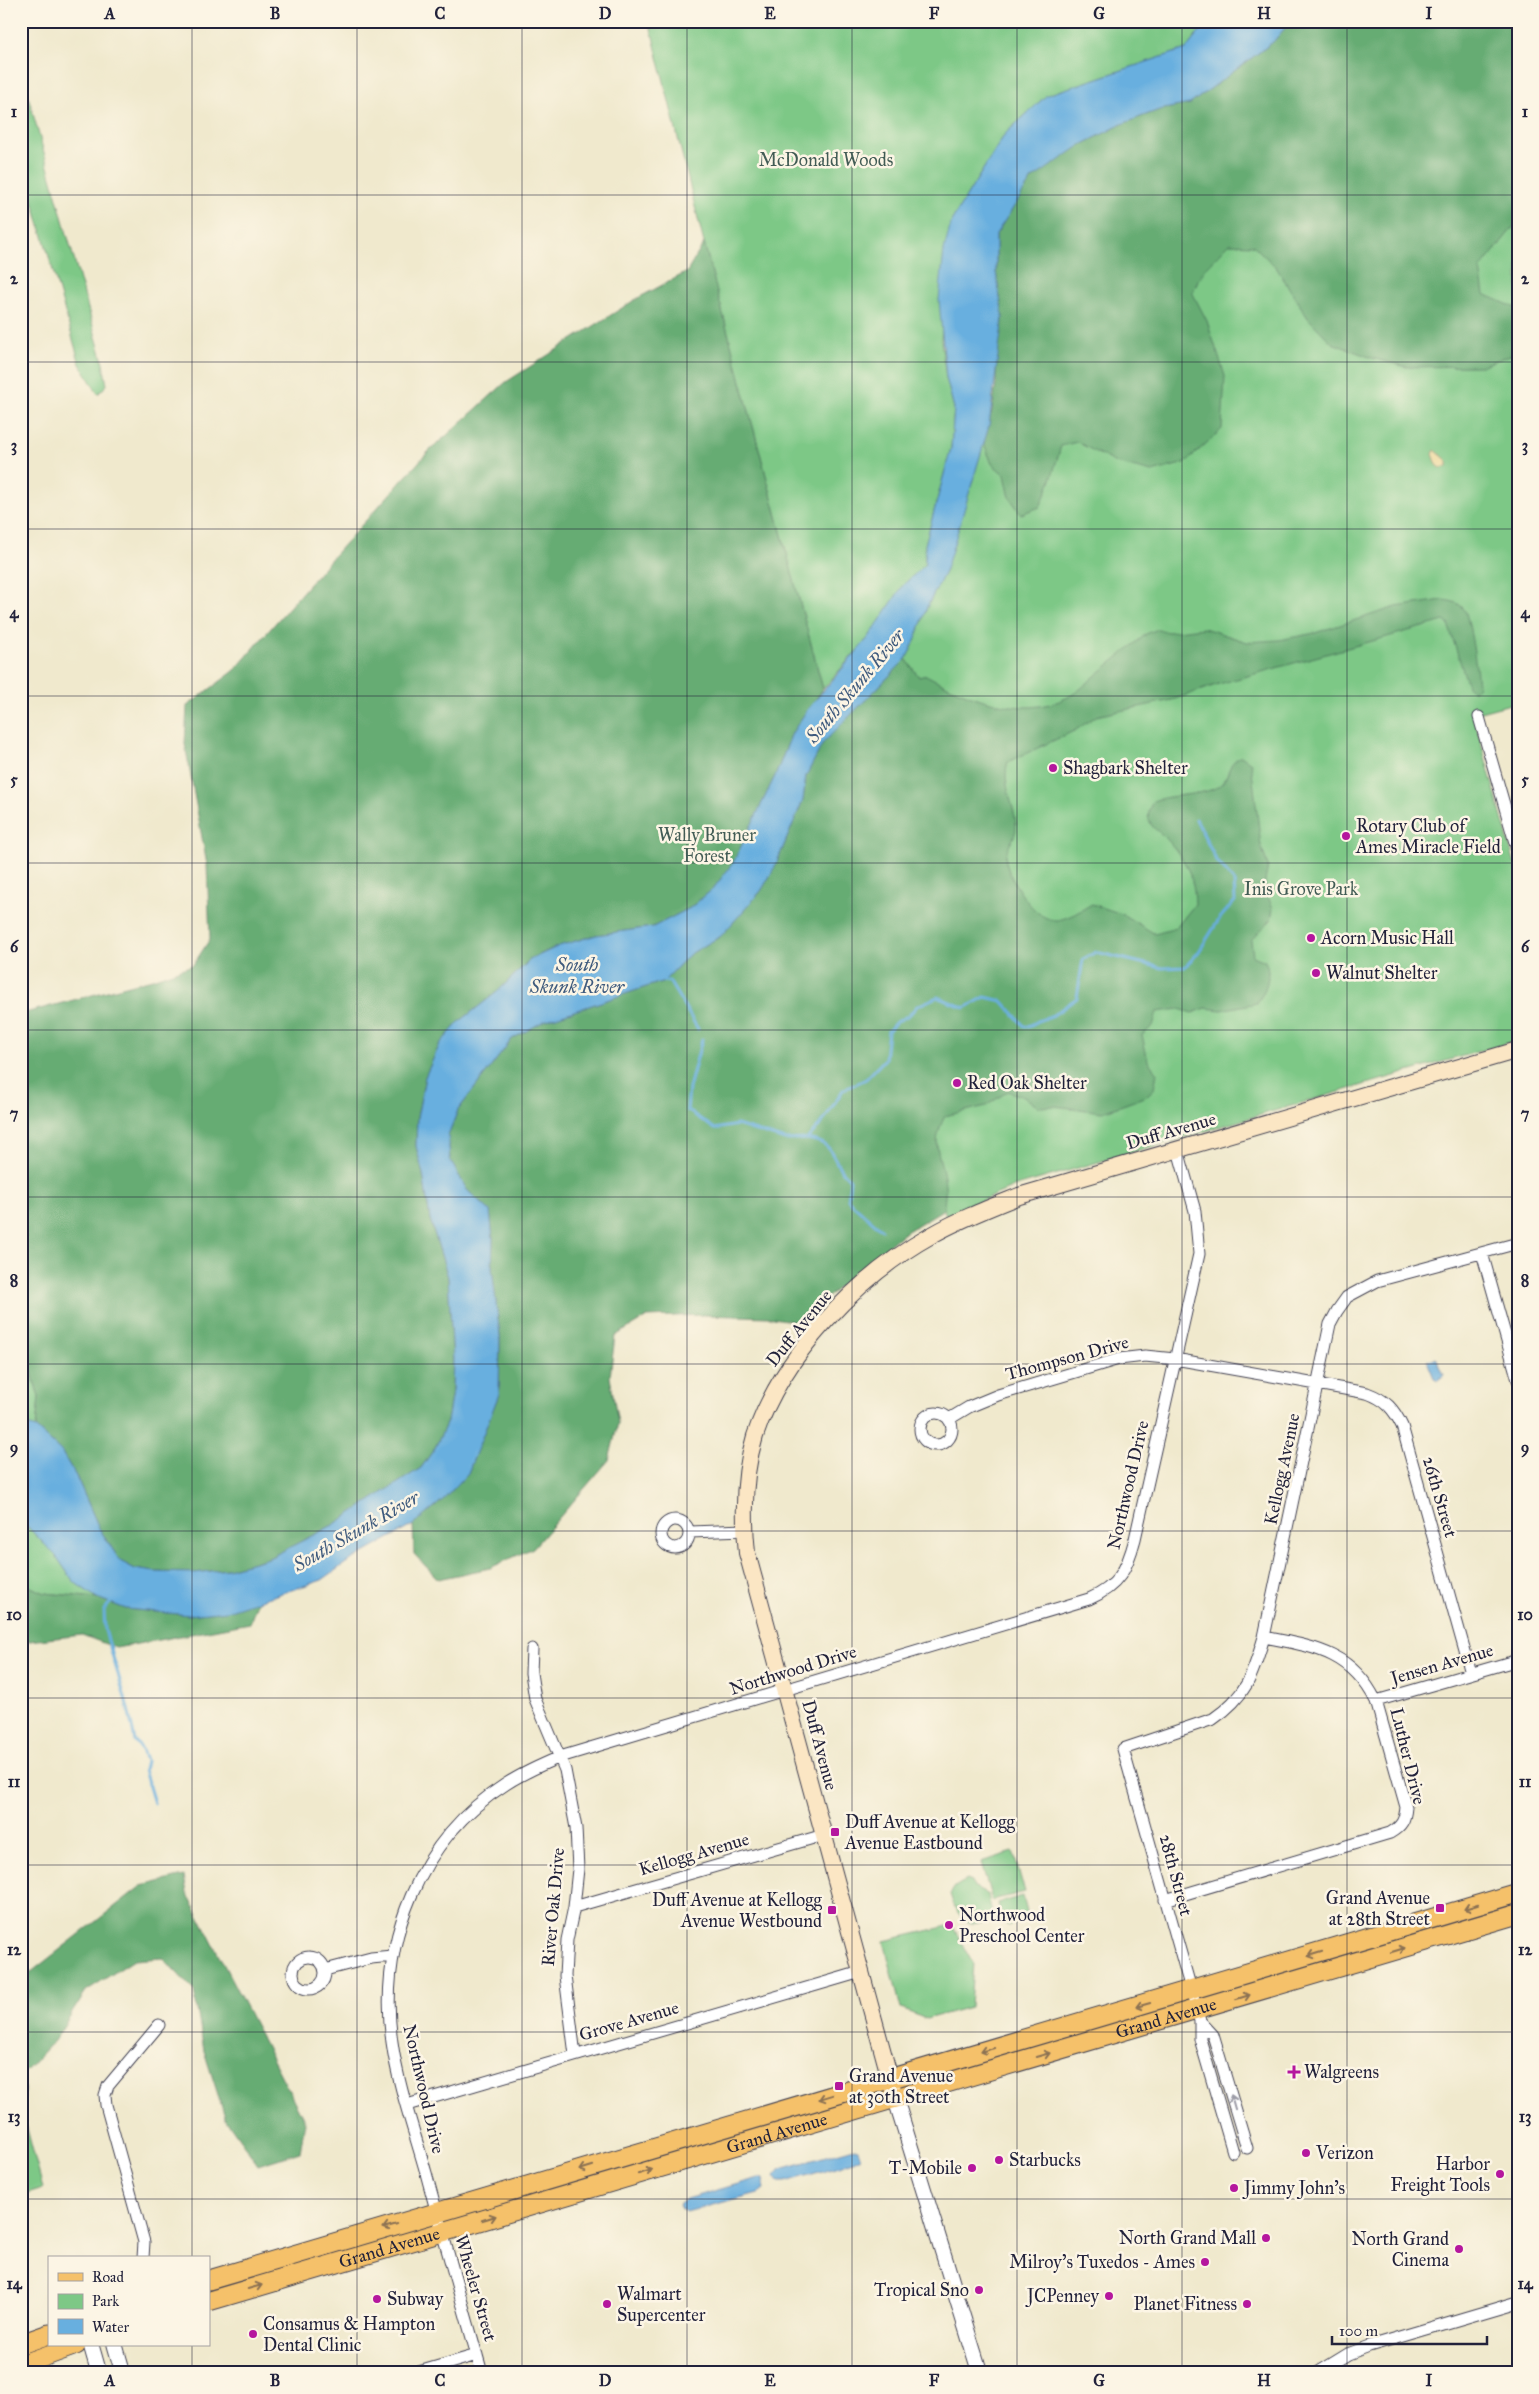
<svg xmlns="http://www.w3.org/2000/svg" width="1539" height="2394" viewBox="0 0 1539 2394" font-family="'IM FELL Great Primer',serif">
<rect width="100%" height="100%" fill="#fcf5e5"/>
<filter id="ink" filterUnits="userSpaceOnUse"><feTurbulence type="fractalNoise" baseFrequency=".02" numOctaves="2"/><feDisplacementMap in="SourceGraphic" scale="10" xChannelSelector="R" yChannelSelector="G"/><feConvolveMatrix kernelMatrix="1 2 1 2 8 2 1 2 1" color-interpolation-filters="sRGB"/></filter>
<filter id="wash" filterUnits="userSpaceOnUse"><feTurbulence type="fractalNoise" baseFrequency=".0096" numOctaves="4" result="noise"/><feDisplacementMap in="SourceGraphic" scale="20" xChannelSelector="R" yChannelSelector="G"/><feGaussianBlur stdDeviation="1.12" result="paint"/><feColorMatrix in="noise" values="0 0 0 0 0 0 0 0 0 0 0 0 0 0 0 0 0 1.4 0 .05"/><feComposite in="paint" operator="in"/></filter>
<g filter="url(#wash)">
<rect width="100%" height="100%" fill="#f0e9cd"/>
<!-- green -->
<path fill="#7dc886" stroke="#507560" d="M 649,21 L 1208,21 L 1186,49 L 1047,95 L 1005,134 L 952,220 L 941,340 L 946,378 L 954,408 L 951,448 L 925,545 L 925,565 L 904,584 L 869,637 L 823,689 L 704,243 Z
M 1518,21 L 1518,702 L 1473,714 L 1518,875 L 1518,1040 L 1016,1186 L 946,1216 L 912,1102 L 919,677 L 906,659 L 915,641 L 927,607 L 945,572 L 989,426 Z
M 21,71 L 102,358 L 107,385 L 98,394 L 80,364 L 21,160 Z
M 26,1352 L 39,1397 L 36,1428 L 21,1423 L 21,1356 Z
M 21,1520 L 56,1556 L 74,1582 L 97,1598 L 45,1593 L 21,1583 Z
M 1013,1852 L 1025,1892 L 992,1900 L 981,1862 Z
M 966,1880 L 971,1882 L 973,1887 L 988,1895 L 992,1914 L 988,1921 C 966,1930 956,1914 950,1894 L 955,1887 Z
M 1023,1896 L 1028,1915 L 1009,1926 L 1003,1923 L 998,1903 Z
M 952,1925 L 973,1963 L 970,2007 L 926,2019 L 901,2009 L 884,1941 Z
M 24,2118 L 43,2188 L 21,2195 L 21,2119 Z"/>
<!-- forest -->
<path fill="#66ac73" stroke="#446757" d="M 1291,21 L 1518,21 L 1518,221 L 1480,269 L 1484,294 L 1518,309 L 1518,352 L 1481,366 L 1407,367 L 1372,358 L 1332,343 L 1308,318 L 1276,267 L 1253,245 L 1229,244 L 1204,270 L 1192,292 L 1207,321 L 1225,376 L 1222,429 L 1185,463 L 1152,472 L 1116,463 L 1077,442 L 1061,446 L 1050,483 L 1040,507 L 1021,514 L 1010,498 L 1005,475 L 992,464 L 983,441 L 992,411 L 996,385 L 996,360 L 1003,317 L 996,272 L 996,234 L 1032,179 L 1057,160 L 1081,145 L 1122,124 L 1159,110 L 1190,104 L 1273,42 Z
M 704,243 L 823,689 L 792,733 L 776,774 L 733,864 L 713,889 L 690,908 L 653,927 L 596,935 L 559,946 L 531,958 L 497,992 L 459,1022 L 440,1044 L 425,1077 L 417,1118 L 416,1146 L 423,1174 L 430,1219 L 448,1277 L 453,1359 L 452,1392 L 447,1422 L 435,1448 L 421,1468 L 333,1525 L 269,1558 L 228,1569 L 194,1573 L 154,1572 L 135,1569 L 120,1561 L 99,1528 L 77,1478 L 61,1451 L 36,1428 L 39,1397 L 21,1336 L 21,1014 L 152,979 L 193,965 L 210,939 L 207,865 L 185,744 L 187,706 L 234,671 L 329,561 L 427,453 L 506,382 L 636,299 L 687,272 Z
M 1443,600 C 1451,601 1458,602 1464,609 C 1469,614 1478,676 1478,687 L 1472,691 L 1468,686 L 1448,624 L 1444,621 L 1219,684 L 1172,700 L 1096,716 L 1076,730 L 1008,762 C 1001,784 1015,804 1016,826 C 1017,839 1003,849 1006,862 C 1010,880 1035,922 1057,920 C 1070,918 1081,910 1092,904 L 1122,914 L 1155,934 L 1176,928 L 1195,904 C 1194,874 1185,860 1165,837 C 1161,833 1153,829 1151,824 C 1146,815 1149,809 1153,801 C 1170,794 1210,796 1221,784 C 1231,774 1226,764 1241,756 L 1251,763 L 1261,846 L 1268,866 L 1265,881 L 1266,893 L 1273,908 L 1271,920 L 1251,940 L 1253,956 L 1265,961 C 1272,976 1266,990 1257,1003 L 1221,1010 L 1206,1008 L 1192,1013 L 1179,1009 L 1157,1012 L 1153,1026 L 1142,1035 L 1148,1061 L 1157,1073 L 1154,1089 L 1145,1097 L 1103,1112 L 1054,1106 L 1038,1107 L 1026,1098 L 1008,1091 L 986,1106 L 945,1116 C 929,1147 942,1155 945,1185 C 946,1193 944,1201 944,1209 L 901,1235 L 798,1322 L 768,1317 L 703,1315 L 647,1317 L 615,1336 L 610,1377 L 618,1423 L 609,1460 L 533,1548 L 490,1568 L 438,1579 L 414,1554 L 413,1525 L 445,1498 L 468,1473 L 499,1394 L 500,1336 L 492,1268 L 493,1239 L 490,1211 L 467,1190 L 450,1160 L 448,1135 L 458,1110 L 512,1039 L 544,1021 L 664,981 L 690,954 L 721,936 L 761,891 L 774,869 L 803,800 L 806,776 L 823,743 L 906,659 L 919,677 L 926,675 C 967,697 1023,721 1068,697 C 1078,692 1087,683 1095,676 C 1112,662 1129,649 1146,634 L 1158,629 L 1168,632 L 1204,628 L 1247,642 L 1279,640 L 1315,633 L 1396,607 Z
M 21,1583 L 45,1593 L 97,1598 L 126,1609 L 189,1615 L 227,1611 L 258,1600 L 250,1623 L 116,1648 L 82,1635 L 21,1642 Z
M 184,1876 L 187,1893 L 305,2122 L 300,2152 L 258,2165 L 226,2120 L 204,2051 L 194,1991 L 163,1958 L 134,1960 L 86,1991 L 54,2041 L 24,2073 L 24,2118 L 21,2119 L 21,1980 L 141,1886 Z"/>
<!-- sand -->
<path fill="#eeda9e" stroke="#887e6c" d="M 1435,450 L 1448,461 L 1448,466 L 1441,468 L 1437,465 L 1433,454 Z"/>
<!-- water -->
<path fill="#68afdf" stroke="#45688d" d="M 1208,21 L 1291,21 L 1273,42 L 1190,104 L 1159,110 L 1122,124 L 1081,145 L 1032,179 L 996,234 L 996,272 L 1003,317 L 989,426 L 954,544 L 945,572 L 927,607 L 915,641 L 906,659 L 823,743 L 806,776 L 803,800 L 774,869 L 761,891 L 721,936 L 690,954 L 664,981 L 544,1021 L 512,1039 L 458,1110 L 448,1135 L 450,1160 L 467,1190 L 490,1211 L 493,1239 L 492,1268 L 500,1336 L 499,1394 L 468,1473 L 445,1498 L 413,1525 L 346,1563 L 322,1580 L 227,1611 L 189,1615 L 126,1609 L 97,1598 L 74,1582 L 56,1556 L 21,1520 L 21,1423 L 36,1428 L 61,1451 L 77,1478 L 99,1528 L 120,1561 L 135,1569 L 154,1572 L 194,1573 L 228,1569 L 269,1558 L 333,1525 L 421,1468 L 435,1448 L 447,1422 L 452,1392 L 453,1359 L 448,1277 L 430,1219 L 423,1174 L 416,1146 L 417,1118 L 425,1077 L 440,1044 L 459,1022 L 497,992 L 531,959 L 559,946 L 596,935 L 653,927 L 690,908 L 713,889 L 733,863 L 776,774 L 792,733 L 807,710 L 869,637 L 904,584 L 925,565 L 925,545 L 951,448 L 954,408 L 946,378 L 939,300 L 944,250 L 952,220 L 1005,134 L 1047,95 L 1186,49 Z
M 1436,1357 L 1444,1375 L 1438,1380 L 1434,1378 L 1427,1361 Z
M 854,2148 L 858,2149 L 861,2158 L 853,2162 L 785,2182 L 779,2182 L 775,2176 L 781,2169 Z
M 759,2178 L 763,2179 L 765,2189 L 758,2193 L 686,2212 L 681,2209 L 679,2205 L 686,2199 Z"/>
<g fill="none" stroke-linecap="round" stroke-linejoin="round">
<!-- stream -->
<path stroke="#68afdf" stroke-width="3" d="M 662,978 L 664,981 L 669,981 L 698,1029
M 702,1039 L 689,1088 L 687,1110 L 715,1129 L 737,1125 L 785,1140 L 807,1139 L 822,1123 L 843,1090 L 866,1079 L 885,1059 L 888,1031 L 896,1022 L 909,1015 L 917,1006 L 937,997 L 965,1008 L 985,997 L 1002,1001 L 1025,1027 C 1034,1025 1041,1017 1049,1018 L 1077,998 L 1083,959 L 1096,952 L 1162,968 L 1185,967 L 1198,953 L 1220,918 L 1235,901 L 1234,881 L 1216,860 L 1196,819
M 807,1139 C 829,1143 829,1147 838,1165 C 841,1171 846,1175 850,1180 L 848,1200 L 882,1230
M 112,1601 L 104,1610 L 105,1630 L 128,1708 L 135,1741 L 142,1750 L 146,1761 L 144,1770 L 154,1803"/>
</g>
</g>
<g filter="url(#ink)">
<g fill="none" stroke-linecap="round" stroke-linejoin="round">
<!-- minor casing -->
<g stroke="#414051" stroke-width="13">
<path id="minor" d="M 1479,717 L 1518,853
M 1482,1253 L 1518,1380
M920 1429a16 16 0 1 1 32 0a16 16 0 1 1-32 0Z
M 949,1419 L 969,1407 L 998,1395 L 1119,1359 L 1145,1356 L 1175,1359 L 1367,1393 C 1386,1400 1394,1409 1402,1426 L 1471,1673
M661 1534a14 14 0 1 1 28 0a14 14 0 1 1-28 0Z
M 690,1532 L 745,1530
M 532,1649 L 531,1673 L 535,1699 L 565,1770 L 576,1828 L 578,1869 L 574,1907 L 567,1940 L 565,1976 L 575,2055
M 1376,1701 L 1518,1660
M 1165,1900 L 1390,1833 C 1402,1826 1405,1820 1406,1807 L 1376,1701 C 1351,1651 1314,1647 1264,1637
M 574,1907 L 824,1835
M293 1973a16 16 0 1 1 32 0a16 16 0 1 1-32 0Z
M 325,1970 L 371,1958 L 392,1956
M 1200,2021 L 1213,2035 L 1247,2148
M 407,2105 L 861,1972
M 1233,2152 L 1200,2039 L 1200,2021 L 1123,1749 L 1213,1719 C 1247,1696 1253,1674 1264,1637 L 1330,1324 L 1337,1311 L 1347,1297 L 1377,1281 L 1518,1243
M 143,2258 L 144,2242 L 106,2105 L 105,2095 L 108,2086 L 159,2025
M 415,2373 L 477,2355
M 482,2373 C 463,2306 444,2240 426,2173 C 414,2130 398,2086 392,2042 C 378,1942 419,1839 506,1784 C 523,1773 541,1765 560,1757 L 1089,1599 C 1119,1586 1127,1569 1135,1539 L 1199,1254 L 1195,1211 L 1178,1150
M 1317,2373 L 1348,2354 L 1369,2346 L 1518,2302"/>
</g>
<!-- tertiary casing -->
<g stroke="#414051" stroke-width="17">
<path id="tertiary" d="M 895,2097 L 980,2373
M 91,2345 L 99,2373
M 115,2345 L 123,2373"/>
</g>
<!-- secondary casing -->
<g stroke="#414051" stroke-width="18">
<path id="secondary" d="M 895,2097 L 747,1553 C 743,1514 743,1475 755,1436 C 782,1355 858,1276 932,1235 C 960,1219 989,1208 1019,1196 L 1518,1050"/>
</g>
<!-- primary casing -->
<g stroke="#414051" stroke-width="21">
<g id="primary">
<path d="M 209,2280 L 1518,1893"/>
<path id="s1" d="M 209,2301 L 1518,1914"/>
<path d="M 21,2344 L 49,2334"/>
<path d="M 21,2365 L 76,2345"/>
</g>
</g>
<!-- minor -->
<use href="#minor" stroke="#fff" stroke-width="11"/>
<!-- tertiary -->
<use href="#tertiary" stroke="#fff" stroke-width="15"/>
<!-- secondary -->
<use href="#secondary" stroke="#fbe6c4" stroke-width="16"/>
<!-- primary -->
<use href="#primary" stroke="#f5c16b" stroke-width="19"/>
</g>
<!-- one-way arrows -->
<defs><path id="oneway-shaft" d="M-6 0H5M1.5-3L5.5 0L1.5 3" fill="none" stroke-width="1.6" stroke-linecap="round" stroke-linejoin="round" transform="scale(1.25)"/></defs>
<g stroke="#8c7253">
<use href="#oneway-shaft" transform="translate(1471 1907) rotate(163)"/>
<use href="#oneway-shaft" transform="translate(1398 1950) rotate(-17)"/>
<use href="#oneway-shaft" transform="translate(1315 1954) rotate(163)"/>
<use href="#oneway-shaft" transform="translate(1243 1997) rotate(-17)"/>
<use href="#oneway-shaft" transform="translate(1143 2005) rotate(164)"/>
<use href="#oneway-shaft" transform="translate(987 2050) rotate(164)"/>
<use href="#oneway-shaft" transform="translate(1043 2055) rotate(-16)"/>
<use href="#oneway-shaft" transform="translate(826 2097) rotate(163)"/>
<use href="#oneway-shaft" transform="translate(586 2168) rotate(163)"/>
<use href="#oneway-shaft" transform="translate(645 2172) rotate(-17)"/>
<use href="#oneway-shaft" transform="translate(489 2218) rotate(-17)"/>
<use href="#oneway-shaft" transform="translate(390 2226) rotate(164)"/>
<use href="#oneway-shaft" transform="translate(255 2287) rotate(-16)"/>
</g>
<use stroke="#9c9ca7" href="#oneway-shaft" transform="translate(1233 2102) rotate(-106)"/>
</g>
<!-- grid -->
<path fill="none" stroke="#22223b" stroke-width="1" stroke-opacity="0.55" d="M 192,21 L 192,2258M 357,21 L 357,2373M 522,21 L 522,2373M 687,21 L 687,2373M 852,21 L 852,2373M 1017,21 L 1017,2373M 1182,21 L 1182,2373M 1347,21 L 1347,2373M 21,195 L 1518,195M 21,362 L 1518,362M 21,529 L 1518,529M 21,696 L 1518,696M 21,863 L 1518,863M 21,1030 L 1518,1030M 21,1197 L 1518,1197M 21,1364 L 1518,1364M 21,1531 L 1518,1531M 21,1698 L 1518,1698M 21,1865 L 1518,1865M 21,2032 L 1518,2032M 21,2199 L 1518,2199M 192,2345 L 192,2373"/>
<!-- markers -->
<g fill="#b5179e" stroke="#fcf5e5" stroke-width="2">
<circle cx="1053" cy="768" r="5"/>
<circle cx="1346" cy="836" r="5"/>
<circle cx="1311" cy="938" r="5"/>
<circle cx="1316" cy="973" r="5"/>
<circle cx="957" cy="1083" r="5"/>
<rect x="830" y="1827" width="10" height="10" rx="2.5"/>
<rect x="1435" y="1903" width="10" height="10" rx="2.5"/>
<rect x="827" y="1905" width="10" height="10" rx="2.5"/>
<circle cx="949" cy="1925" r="5"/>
<path d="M1291.5 2064.5h5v5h5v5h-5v5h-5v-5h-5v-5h5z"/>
<rect x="834" y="2081" width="10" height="10" rx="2.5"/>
<circle cx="1306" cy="2153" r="5"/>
<circle cx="999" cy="2160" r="5"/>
<circle cx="972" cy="2168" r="5"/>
<circle cx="1500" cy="2174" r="5"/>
<circle cx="1234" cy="2188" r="5"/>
<circle cx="1266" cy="2238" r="5"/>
<circle cx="1459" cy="2249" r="5"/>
<circle cx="1205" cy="2262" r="5"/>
<circle cx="979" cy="2290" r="5"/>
<circle cx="1109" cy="2296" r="5"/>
<circle cx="377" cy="2299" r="5"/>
<circle cx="607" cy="2304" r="5"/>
<circle cx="1247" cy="2304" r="5"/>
<circle cx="253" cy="2334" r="5"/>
</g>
<g text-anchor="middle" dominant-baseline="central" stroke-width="5" stroke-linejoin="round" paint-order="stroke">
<!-- park labels -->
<g font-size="18" fill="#425c55" stroke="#fcf5e5">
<text x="826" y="160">McDonald Woods</text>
<text x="707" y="835">Wally Bruner<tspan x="707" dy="21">Forest</tspan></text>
<text x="1301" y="889">Inis Grove Park</text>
</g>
<!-- poi labels -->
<g font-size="18" fill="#22223b" stroke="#fcf5e5" text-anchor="start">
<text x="1063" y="768">Shagbark Shelter</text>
<text x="1356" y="826">Rotary Club of<tspan x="1356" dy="21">Ames Miracle Field</tspan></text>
<text x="1321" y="938">Acorn Music Hall</text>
<text x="1326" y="973">Walnut Shelter</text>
<text x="967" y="1083">Red Oak Shelter</text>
<text x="845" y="1822">Duff Avenue at Kellogg<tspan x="845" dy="21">Avenue Eastbound</tspan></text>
<text x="1430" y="1898" text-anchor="end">Grand Avenue<tspan x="1430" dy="21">at 28th Street</tspan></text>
<text x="822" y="1900" text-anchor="end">Duff Avenue at Kellogg<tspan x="822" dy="21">Avenue Westbound</tspan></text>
<text x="959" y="1915">Northwood<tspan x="959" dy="21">Preschool Center</tspan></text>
<text x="1304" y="2072">Walgreens</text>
<text x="849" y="2076">Grand Avenue<tspan x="849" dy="21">at 30th Street</tspan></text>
<text x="1316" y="2153">Verizon</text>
<text x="1009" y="2160">Starbucks</text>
<text x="1490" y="2164" text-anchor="end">Harbor<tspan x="1490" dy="21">Freight Tools</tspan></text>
<text x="962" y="2168" text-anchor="end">T-Mobile</text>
<text x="1244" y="2188">Jimmy John's</text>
<text x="1256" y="2238" text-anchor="end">North Grand Mall</text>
<text x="1449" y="2239" text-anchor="end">North Grand<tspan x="1449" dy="21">Cinema</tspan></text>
<text x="1195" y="2262" text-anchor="end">Milroy's Tuxedos - Ames</text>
<text x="969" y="2290" text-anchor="end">Tropical Sno</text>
<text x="617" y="2294">Walmart<tspan x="617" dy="21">Supercenter</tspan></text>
<text x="1099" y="2296" text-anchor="end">JCPenney</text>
<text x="387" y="2299">Subway</text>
<text x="1237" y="2304" text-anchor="end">Planet Fitness</text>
<text x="263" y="2324">Consamus &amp; Hampton<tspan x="263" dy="21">Dental Clinic</tspan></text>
</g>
<!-- street labels -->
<g font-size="18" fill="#22223b" stroke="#fcf5e5">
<text transform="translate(1171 1131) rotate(-16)">Duff Avenue</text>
<text transform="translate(799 1328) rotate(-51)">Duff Avenue</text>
<text transform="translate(1067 1358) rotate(-15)">Thompson Drive</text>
<text transform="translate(1282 1469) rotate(-78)">Kellogg Avenue</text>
<text transform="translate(1128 1485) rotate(-77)">Northwood Drive</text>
<text transform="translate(1440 1497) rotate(74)">26th Street</text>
<text transform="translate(1442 1664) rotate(-16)">Jensen Avenue</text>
<text transform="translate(793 1670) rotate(-17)">Northwood Drive</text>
<text transform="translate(820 1745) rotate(75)">Duff Avenue</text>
<text transform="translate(1408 1756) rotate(76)">Luther Drive</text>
<text transform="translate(694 1854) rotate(-16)">Kellogg Avenue</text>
<text transform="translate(1176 1875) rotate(75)">28th Street</text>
<text transform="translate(553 1907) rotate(-85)">River Oak Drive</text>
<text stroke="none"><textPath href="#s1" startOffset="998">Grand Avenue</textPath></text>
<text transform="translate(629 2021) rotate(-16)">Grove Avenue</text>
<text transform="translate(424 2089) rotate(77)">Northwood Drive</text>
<text stroke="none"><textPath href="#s1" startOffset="592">Grand Avenue</textPath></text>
<text stroke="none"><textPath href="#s1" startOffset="188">Grand Avenue</textPath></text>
<text transform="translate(476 2288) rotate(74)">Wheeler Street</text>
</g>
<!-- water labels -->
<g font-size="19" font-style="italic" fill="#3e5a7d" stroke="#fcf5e5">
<text transform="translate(855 686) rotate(-50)">South Skunk River</text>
<text x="577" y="964">South<tspan x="577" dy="22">Skunk River</tspan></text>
<text transform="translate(356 1531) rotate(-30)">South Skunk River</text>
</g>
</g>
<!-- margin -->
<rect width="1539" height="2394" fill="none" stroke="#fcf5e5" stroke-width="55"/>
<!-- legend -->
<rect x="48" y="2256" width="162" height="90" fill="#fcf5e5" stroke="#a5a1a1"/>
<rect x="58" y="2273" width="25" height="8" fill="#f5c16b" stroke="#a5a1a1"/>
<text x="92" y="2282" font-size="15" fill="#22223b">Road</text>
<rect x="58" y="2294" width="25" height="15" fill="#7dc886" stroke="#a5a1a1"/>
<text x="92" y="2306" font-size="15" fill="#22223b">Park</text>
<rect x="58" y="2319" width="25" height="15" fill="#68afdf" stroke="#a5a1a1"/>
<text x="92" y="2332" font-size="15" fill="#22223b">Water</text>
<!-- scale -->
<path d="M1332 2336v8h155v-8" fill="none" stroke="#22223b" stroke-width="2.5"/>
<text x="1339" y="2336" font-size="15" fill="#22223b" stroke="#fcf5e5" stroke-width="4" paint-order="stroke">100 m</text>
<rect x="28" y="28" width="1484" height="2338" fill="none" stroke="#22223b" stroke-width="2"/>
<g font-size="16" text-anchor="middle" font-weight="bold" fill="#22223b">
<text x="110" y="19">A</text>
<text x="275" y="19">B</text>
<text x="440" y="19">C</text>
<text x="605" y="19">D</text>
<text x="770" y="19">E</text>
<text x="934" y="19">F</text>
<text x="1099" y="19">G</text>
<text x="1264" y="19">H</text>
<text x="1429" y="19">I</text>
<text x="14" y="117">1</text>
<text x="1525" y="117">1</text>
<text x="14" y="284">2</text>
<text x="1525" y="284">2</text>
<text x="14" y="451">3</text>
<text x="1525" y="451">3</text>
<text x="14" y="618">4</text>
<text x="1525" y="618">4</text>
<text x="14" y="785">5</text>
<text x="1525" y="785">5</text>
<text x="14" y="952">6</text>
<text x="1525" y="952">6</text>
<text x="14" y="1119">7</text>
<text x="1525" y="1119">7</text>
<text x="14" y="1286">8</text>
<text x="1525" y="1286">8</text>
<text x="14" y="1453">9</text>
<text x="1525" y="1453">9</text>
<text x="14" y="1620">10</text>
<text x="1525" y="1620">10</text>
<text x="14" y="1787">11</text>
<text x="1525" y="1787">11</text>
<text x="14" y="1955">12</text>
<text x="1525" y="1955">12</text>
<text x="14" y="2122">13</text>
<text x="1525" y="2122">13</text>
<text x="14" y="2289">14</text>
<text x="1525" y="2289">14</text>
<text x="110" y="2386">A</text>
<text x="275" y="2386">B</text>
<text x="440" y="2386">C</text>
<text x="605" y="2386">D</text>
<text x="770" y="2386">E</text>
<text x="934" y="2386">F</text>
<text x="1099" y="2386">G</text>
<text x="1264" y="2386">H</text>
<text x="1429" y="2386">I</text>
</g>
</svg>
